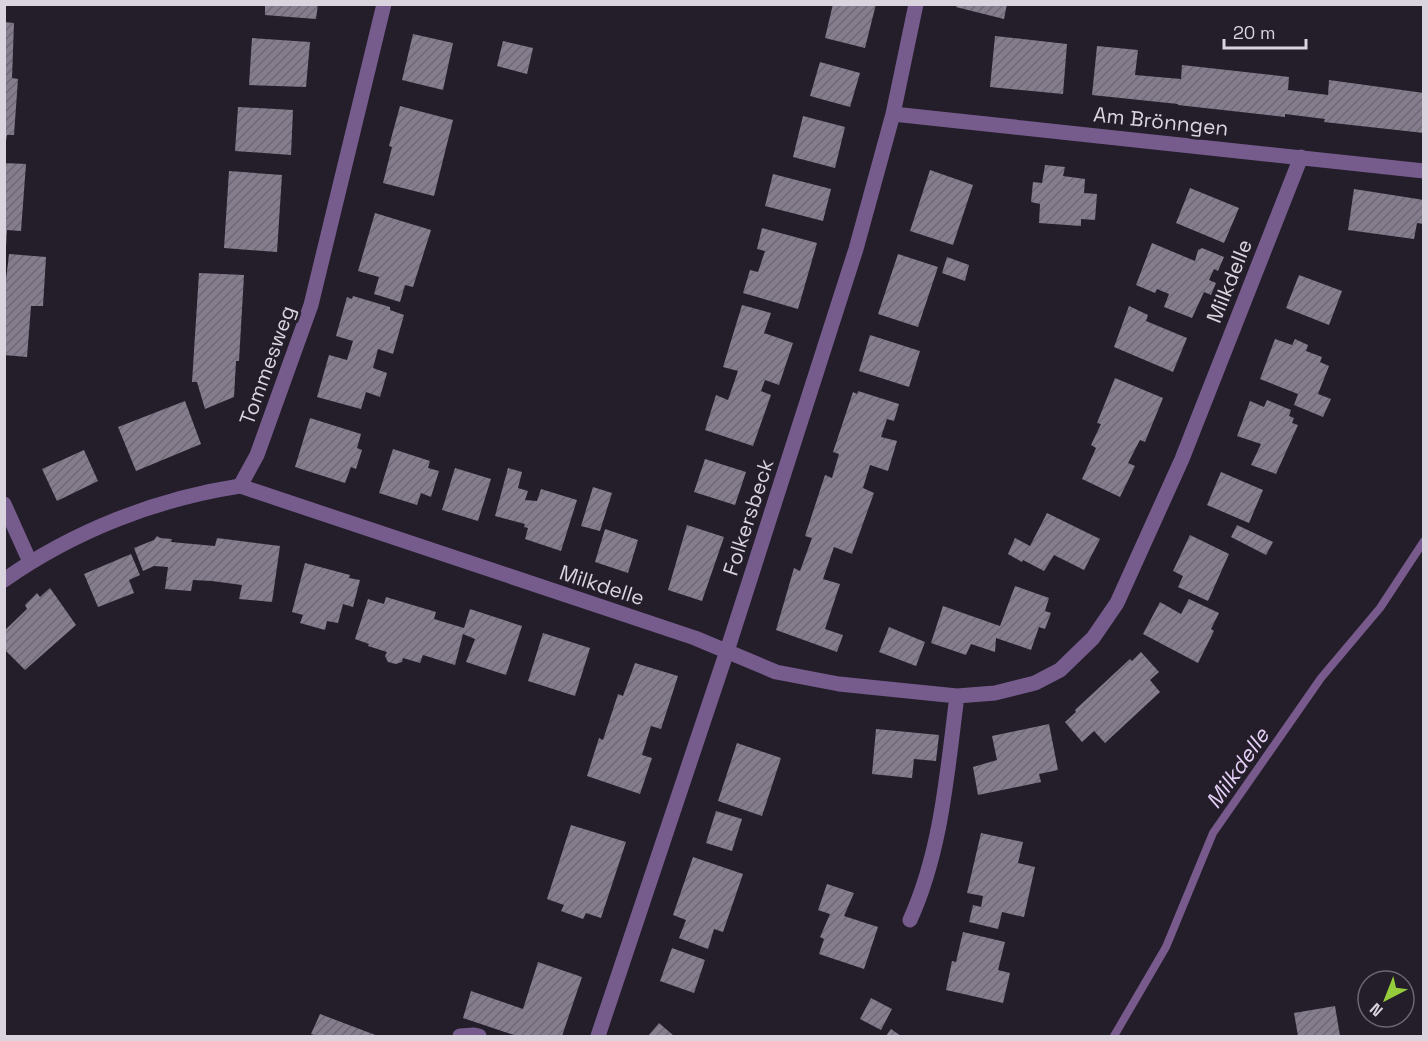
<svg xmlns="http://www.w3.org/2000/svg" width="1428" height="1041" viewBox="0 0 1428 1041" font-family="'Space Grotesk',sans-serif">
<defs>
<pattern id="building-hatch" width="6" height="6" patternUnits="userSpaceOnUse" patternTransform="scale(1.5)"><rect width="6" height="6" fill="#857d8d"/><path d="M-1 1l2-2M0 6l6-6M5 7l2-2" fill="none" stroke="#6d6873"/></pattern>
</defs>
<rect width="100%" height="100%" fill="#241d2a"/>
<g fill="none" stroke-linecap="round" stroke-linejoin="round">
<!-- stream -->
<path stroke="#785a8d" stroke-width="8" d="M 1114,1036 L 1166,947 L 1213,833 L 1321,678 L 1380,608 L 1424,541"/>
</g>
<!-- building -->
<path fill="url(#building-hatch)" d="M 265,4 L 318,4 L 316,19 L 265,15 Z
M 833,4 L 876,4 L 865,48 L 825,38 Z
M 957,4 L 1007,4 L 1004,19 L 956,7 Z
M 4,22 L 14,23 L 12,78 L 18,79 L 14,135 L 7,135 L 6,141 L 4,141 Z
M 413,34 L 453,43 L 443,90 L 402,80 Z
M 995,36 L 1067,44 L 1063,94 L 990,87 Z
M 252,38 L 310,42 L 306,87 L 249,85 Z
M 503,41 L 533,48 L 527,74 L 497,66 Z
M 1097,46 L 1138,50 L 1135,75 L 1181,79 L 1182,65 L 1289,77 L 1288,90 L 1328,95 L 1329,80 L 1424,93 L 1424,133 L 1324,122 L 1325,119 L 1285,114 L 1285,117 L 1178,105 L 1178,104 L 1092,95 Z
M 820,62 L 860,73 L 850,107 L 810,96 Z
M 400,106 L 453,120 L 434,196 L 383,183 L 392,147 L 389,146 Z
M 238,107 L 293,110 L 291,155 L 235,151 Z
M 803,116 L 845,127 L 835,168 L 793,157 Z
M 4,163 L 26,164 L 21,231 L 7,230 L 6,247 L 4,246 Z
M 1045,165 L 1065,167 L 1063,176 L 1085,179 L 1084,193 L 1097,194 L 1095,220 L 1081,219 L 1081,226 L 1039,223 L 1040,204 L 1031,202 L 1033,182 L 1042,183 Z
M 930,170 L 973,185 L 953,245 L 910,231 Z
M 229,171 L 282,175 L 277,252 L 224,248 Z
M 773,174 L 831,189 L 823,221 L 765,206 Z
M 1190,188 L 1239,208 L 1224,243 L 1176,223 Z
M 1354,189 L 1424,200 L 1424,224 L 1417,223 L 1414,239 L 1348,230 Z
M 375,213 L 431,230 L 413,287 L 405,285 L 400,302 L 374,294 L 379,277 L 358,271 Z
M 762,228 L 817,243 L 798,309 L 743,293 L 750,270 L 758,272 L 765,251 L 757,249 Z
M 1152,243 L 1195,261 L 1198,250 L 1202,248 L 1224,257 L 1218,271 L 1214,269 L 1209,280 L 1216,283 L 1211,295 L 1204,292 L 1192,318 L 1164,307 L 1169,294 L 1157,289 L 1155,293 L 1136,285 Z
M 9,254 L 46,257 L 43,306 L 31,306 L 27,357 L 4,355 L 4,297 Z
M 898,254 L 938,267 L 918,327 L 878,314 Z
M 947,257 L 969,265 L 965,281 L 942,273 Z
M 199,273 L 244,275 L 239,361 L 236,361 L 234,397 L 205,409 L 197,382 L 192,382 Z
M 1299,275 L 1342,291 L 1329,325 L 1286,308 Z
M 353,296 L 390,307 L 390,310 L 404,315 L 393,354 L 378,349 L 373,368 L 387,373 L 380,397 L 366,392 L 361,409 L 317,397 L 329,355 L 347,360 L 353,341 L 336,336 L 347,297 L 352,299 Z
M 742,305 L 771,313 L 764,333 L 793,343 L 779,385 L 765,380 L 761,391 L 771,395 L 753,446 L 705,430 L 716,395 L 728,400 L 738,371 L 723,367 Z
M 1129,306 L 1148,315 L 1146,321 L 1187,338 L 1173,372 L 1114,347 Z
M 870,335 L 920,351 L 909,387 L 859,371 Z
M 1275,339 L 1292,345 L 1295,339 L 1308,345 L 1306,351 L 1322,357 L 1320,362 L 1329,366 L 1318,394 L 1331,399 L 1323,417 L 1294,405 L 1298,394 L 1260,379 Z
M 1115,378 L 1163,398 L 1145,442 L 1140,440 L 1128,463 L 1135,466 L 1120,497 L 1082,479 L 1096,448 L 1091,445 L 1101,424 L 1097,423 Z
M 858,391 L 899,404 L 894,421 L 887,419 L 881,437 L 897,441 L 888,471 L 870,465 L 863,488 L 874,493 L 852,554 L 834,547 L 823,579 L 840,584 L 825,629 L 843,635 L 837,652 L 776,630 L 794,568 L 800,571 L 812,538 L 805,536 L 825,475 L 832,478 L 839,454 L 833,452 L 853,392 L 857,394 Z
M 1267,400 L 1291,410 L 1289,416 L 1294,418 L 1292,423 L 1298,425 L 1276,474 L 1251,465 L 1261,444 L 1237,436 L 1250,401 L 1264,407 Z
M 185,401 L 201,444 L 136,471 L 118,427 Z
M 310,418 L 361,434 L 357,448 L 362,450 L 356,469 L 351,467 L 345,483 L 295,467 Z
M 393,449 L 430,461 L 428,468 L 439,471 L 431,497 L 421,493 L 417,505 L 379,493 Z
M 84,450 L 98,481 L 57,501 L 42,469 Z
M 705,459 L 746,472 L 735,505 L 694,492 Z
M 455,468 L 491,479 L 478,521 L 442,510 Z
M 508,468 L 522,472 L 518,488 L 528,491 L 525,500 L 537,501 L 541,489 L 577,500 L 561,551 L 525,539 L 528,528 L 524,527 L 525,524 L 495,516 Z
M 1221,472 L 1263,490 L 1249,523 L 1207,505 Z
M 593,487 L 612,493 L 600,531 L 581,526 Z
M 1047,513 L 1100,539 L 1084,570 L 1054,555 L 1044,571 L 1023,560 L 1022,562 L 1008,554 L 1015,538 L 1030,546 Z
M 687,525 L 724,537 L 702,601 L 668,590 Z
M 1237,525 L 1273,542 L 1266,555 L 1231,537 Z
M 605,529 L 638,540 L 628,573 L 595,562 Z
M 1190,535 L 1229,554 L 1208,601 L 1178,587 L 1183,576 L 1173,571 Z
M 157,536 L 160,538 L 172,539 L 171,542 L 215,546 L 217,538 L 280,546 L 272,602 L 239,599 L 242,585 L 212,581 L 193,580 L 191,591 L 165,589 L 168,567 L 154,566 L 143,571 L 134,548 L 154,540 Z
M 131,554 L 140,575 L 129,580 L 134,593 L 98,607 L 84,574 Z
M 305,563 L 350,575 L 349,578 L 360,580 L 353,607 L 343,604 L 338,623 L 327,621 L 325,630 L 300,623 L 303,615 L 292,612 Z
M 1015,586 L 1049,598 L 1045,611 L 1051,613 L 1045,629 L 1039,627 L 1031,650 L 996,638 L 995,652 L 971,644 L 966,655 L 931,643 L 943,606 L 1000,626 Z
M 50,588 L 76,625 L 25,670 L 4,649 L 4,631 L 27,609 L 25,605 L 37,593 L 40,597 Z
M 386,597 L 436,612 L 434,619 L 464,628 L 470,609 L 522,626 L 506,675 L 466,662 L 475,639 L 463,634 L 455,665 L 423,655 L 420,663 L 403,658 L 402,662 L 396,664 L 388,662 L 385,656 L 387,652 L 368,646 L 369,644 L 355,639 L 368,599 L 384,604 Z
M 1189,599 L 1219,613 L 1211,629 L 1214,631 L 1198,663 L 1143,634 L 1160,602 L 1181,614 Z
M 889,627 L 925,642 L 916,666 L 879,652 Z
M 543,633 L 590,648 L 575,696 L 528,681 Z
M 1141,652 L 1159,672 L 1150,680 L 1160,692 L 1105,743 L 1094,731 L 1082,742 L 1065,722 L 1076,712 L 1075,710 L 1130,659 L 1132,661 Z
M 635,663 L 678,676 L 661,729 L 651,726 L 642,755 L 652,758 L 640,794 L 587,776 L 599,738 L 603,740 L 618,694 L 623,696 Z
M 1049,724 L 1058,770 L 1039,774 L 1041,782 L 978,795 L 973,767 L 997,760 L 992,736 Z
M 876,729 L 939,735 L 936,761 L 914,759 L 912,778 L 872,774 Z
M 737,743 L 781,758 L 762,816 L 718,801 Z
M 716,811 L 742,819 L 732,851 L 706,843 Z
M 571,825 L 626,842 L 601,918 L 586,913 L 583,919 L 561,911 L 564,905 L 547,899 Z
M 981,833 L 1023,842 L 1018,863 L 1035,867 L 1024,917 L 1002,912 L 998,929 L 969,922 L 973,905 L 981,907 L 983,896 L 967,893 Z
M 693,857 L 743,874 L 723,932 L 714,929 L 708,949 L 679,938 L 686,920 L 673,915 Z
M 827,884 L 854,893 L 844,916 L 878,927 L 864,969 L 819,954 L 824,939 L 820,937 L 830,914 L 818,910 Z
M 963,932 L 1005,942 L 998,970 L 1010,973 L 1003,1003 L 946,990 L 952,961 L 956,962 Z
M 672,948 L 705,960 L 694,993 L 660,981 Z
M 538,962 L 582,977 L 562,1036 L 517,1036 L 463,1018 L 471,991 L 523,1009 Z
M 871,998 L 892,1009 L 881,1030 L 860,1019 Z
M 1335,1006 L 1340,1036 L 1298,1036 L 1294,1013 Z
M 320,1014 L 378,1036 L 318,1036 L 311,1034 Z
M 659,1023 L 674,1036 L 648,1036 Z
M 891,1029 L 901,1036 L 886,1036 Z"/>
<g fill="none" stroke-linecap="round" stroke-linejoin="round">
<!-- minor -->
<path stroke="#765c8d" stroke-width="15" d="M 893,114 L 1424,171
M 240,486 L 695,638 L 776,672 L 839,684 L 957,696 L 995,693 L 1035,683 L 1060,670 L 1093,638 L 1117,603 L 1182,459 L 1301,157
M 4,504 L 30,562
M 4,580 C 74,531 156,499 240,486 L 257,455 L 311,305 L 384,4
M 910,920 C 942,849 947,772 957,696
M 460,1036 L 474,1035 L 479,1036
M 598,1036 L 727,651 L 856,249 L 893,114 L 916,4"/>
</g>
<g text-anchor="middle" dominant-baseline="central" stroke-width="6" stroke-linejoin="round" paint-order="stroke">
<!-- street labels -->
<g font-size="21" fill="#d9d4dd" stroke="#241d2a">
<text transform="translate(1161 121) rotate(6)">Am Brönngen</text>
<text transform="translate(1229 281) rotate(-68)">Milkdelle</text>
<text transform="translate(267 365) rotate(-70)">Tommesweg</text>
<text transform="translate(748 517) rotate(-72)">Folkersbeck</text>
<text transform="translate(602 585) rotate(18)">Milkdelle</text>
</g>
<!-- water labels -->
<g font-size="22" font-style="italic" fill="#e5d0f8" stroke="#241d2a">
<text transform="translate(1237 768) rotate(-55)">Milkdelle</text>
</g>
</g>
<!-- border -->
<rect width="1428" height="1041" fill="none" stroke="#d9d4dd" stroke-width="12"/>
<!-- north arrow -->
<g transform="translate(1386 999) rotate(222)"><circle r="28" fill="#241d2a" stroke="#6c6672" stroke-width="1.5"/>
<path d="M0-4.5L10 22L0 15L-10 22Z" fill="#94cc3b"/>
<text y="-9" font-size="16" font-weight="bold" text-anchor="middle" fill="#d9d4dd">N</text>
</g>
<!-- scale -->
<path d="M1224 39v9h82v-9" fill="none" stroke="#d9d4dd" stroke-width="3"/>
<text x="1233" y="39" font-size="18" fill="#d9d4dd" stroke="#241d2a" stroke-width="4.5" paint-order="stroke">20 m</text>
</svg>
